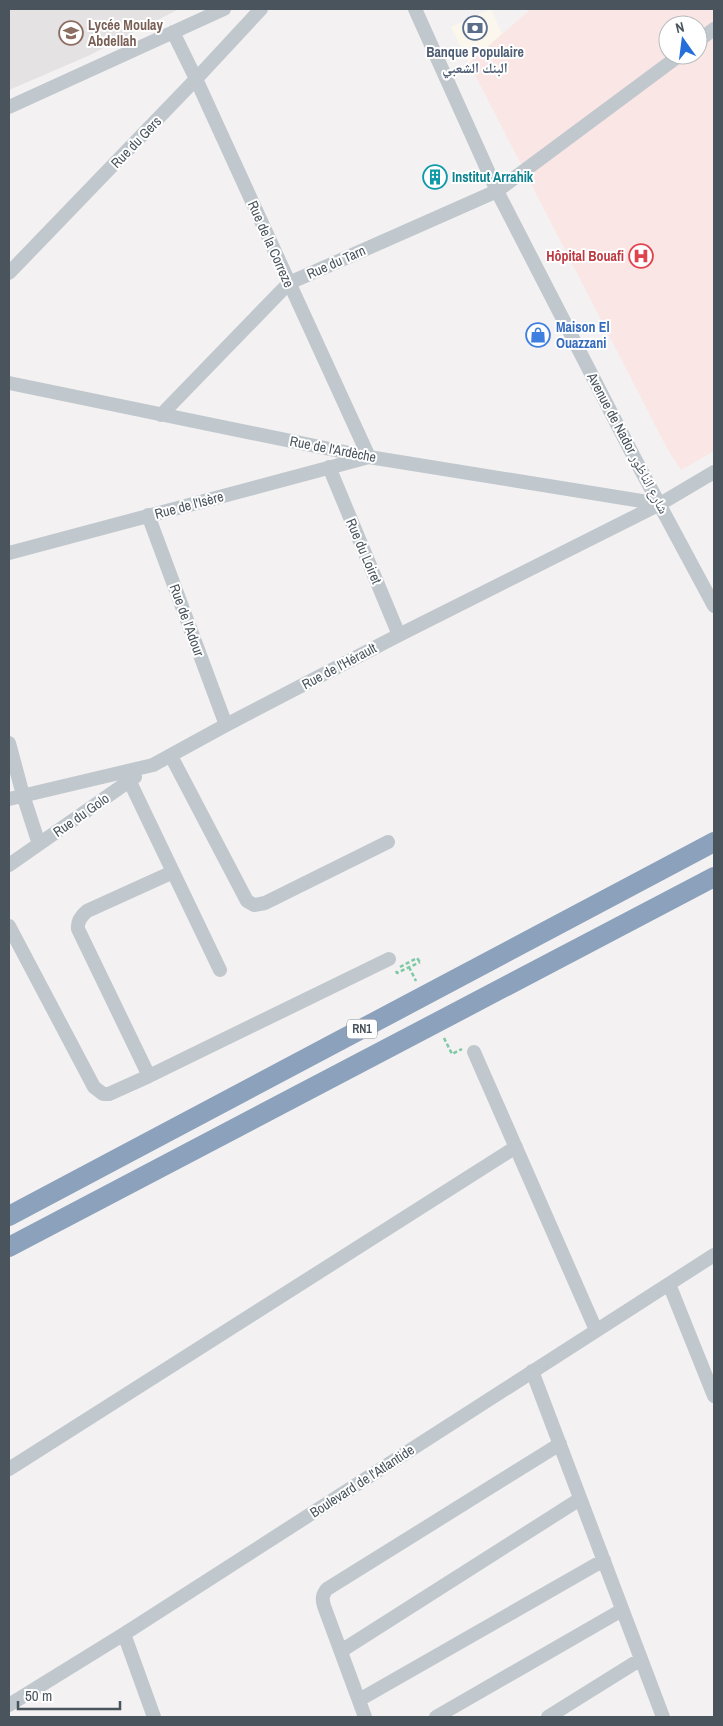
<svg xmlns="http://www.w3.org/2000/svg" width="723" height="1726" viewBox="0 0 723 1726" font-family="'Archivo Narrow','Noto Naskh Arabic',sans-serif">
<rect width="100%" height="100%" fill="#f3f1f1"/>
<!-- commercial -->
<path fill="#fbf7ed" d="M 491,9 L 502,34 L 469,63 L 451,27 Z"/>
<!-- education -->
<path fill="#e4e2e2" d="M 9,9 L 179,9 L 88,56 L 9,90 Z"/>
<!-- medical -->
<path fill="#fae6e4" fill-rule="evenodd" d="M 531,9 L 714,9 L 714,451 L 681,470 L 667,448 L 469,63 ZM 668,25 L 698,25 L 698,55 L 668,55 Z"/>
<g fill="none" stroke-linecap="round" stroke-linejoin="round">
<!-- path -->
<path stroke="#7dc9a5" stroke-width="2.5" stroke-dasharray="4 2.5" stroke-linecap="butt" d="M 400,967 L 417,958 L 420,962
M 409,967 L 416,981
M 396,971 L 397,973 L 420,962
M 444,1038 L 452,1054 L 462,1049"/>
<!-- minor -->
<path stroke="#c0c8ce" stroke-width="14" d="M 415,9 L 497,191 L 635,459 L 714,606
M 698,41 L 714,29
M 9,107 L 224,9
M 9,273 L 196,79 L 261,9
M 9,383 L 369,457 L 660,504
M 161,415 L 289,283 L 497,191 L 680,55
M 329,467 L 399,635
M 148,515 L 226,725
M 9,553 L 369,457 L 196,79 L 173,32
M 9,743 L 23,795 L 39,844
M 171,756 L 247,901 L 254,905 L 265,903 L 388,842
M 129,780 L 220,970
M 9,799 L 153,765 L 226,725 L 399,635 L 660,504 L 714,472
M 9,865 L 135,777
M 9,926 L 94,1087 L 103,1094 L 109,1094 L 149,1076 L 389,959
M 474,1052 L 596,1330
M 149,1076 L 78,929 C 77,921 81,916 87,911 L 173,872
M 669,1284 L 714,1396
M 532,1371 L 663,1717
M 9,1469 L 516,1147
M 124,1634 L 154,1717
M 341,1651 L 580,1499
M 359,1700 L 604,1560
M 9,1705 L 124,1634 L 714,1255
M 365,1717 L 324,1606 C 322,1599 322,1595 327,1589 L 560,1444
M 436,1717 L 622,1610
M 548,1717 L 641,1659"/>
<!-- highway -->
<path stroke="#8ca2bc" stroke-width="20" d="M 9,1216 L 714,842
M 9,1247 L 714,877"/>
</g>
<!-- icons -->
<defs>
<g id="bank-ring" transform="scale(1.25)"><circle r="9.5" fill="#fff" stroke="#5c6f8a" stroke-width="1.5"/><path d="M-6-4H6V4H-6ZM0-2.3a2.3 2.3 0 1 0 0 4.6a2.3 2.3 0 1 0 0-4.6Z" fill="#5c6f8a"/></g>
<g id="school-ring" transform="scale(1.25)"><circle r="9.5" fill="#fff" stroke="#8d6e63" stroke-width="1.5"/><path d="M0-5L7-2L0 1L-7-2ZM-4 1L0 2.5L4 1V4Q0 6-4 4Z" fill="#8d6e63"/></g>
<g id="building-ring" transform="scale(1.25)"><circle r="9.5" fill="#fff" stroke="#0f9aa8" stroke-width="1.5"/><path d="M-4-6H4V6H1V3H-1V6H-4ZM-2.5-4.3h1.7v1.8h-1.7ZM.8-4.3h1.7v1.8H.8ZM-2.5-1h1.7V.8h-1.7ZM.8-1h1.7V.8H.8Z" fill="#0f9aa8"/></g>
<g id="hospital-ring" transform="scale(1.25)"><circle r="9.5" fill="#fff" stroke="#e0444e" stroke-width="1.5"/><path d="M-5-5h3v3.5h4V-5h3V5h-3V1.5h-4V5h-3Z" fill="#e0444e"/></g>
<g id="shop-ring" transform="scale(1.25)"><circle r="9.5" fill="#fff" stroke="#3f7fe0" stroke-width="1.5"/><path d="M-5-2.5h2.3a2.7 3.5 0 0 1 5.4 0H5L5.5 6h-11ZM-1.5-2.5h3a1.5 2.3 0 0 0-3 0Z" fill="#3f7fe0"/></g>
</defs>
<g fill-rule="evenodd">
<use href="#bank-ring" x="475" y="28"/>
<use href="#school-ring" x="71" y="33"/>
<use href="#building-ring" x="435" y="177"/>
<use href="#hospital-ring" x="641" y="256"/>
<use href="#shop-ring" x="538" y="335"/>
</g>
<g text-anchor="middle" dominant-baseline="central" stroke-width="4" stroke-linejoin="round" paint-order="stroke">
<!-- shield labels -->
<rect fill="#fff" stroke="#80878e" stroke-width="1" x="347" y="1019.5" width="30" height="19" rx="4"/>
<g font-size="12" font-weight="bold" fill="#4a545d">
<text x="362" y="1029">RN1</text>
</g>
<!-- education labels -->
<g font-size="14" font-weight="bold" fill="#785e54" stroke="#fff" text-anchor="start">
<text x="88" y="25">Lycée Moulay<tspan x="88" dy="16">Abdellah</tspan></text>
</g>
<!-- service labels -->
<g font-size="14" font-weight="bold" fill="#4e5e75" stroke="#fff">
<text x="475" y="52">Banque Populaire<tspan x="475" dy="16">البنك الشعبي</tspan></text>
</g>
<!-- street labels -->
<g font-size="14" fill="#4a545d" stroke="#fff">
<text transform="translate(136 142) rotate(-46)">Rue du Gers</text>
<text transform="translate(271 244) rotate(66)">Rue de la Correze</text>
<text transform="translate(336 262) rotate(-24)">Rue du Tarn</text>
<text transform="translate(628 443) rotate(62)">Avenue de Nador شارع الناظور</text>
<text transform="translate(333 449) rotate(11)">Rue de l'Ardèche</text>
<text transform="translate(189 505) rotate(-15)">Rue de l'Isère</text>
<text transform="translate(364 551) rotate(67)">Rue du Loiret</text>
<text transform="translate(187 620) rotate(70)">Rue de l'Adour</text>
<text transform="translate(339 666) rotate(-28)">Rue de l'Hérault</text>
<text transform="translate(81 815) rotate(-35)">Rue du Golo</text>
<text transform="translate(362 1481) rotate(-33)">Boulevard de l'Atlantide</text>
</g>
<!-- culture labels -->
<g font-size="14" font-weight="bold" fill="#0d838f" stroke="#fff" text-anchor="start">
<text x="452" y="177">Institut Arrahik</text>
</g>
<!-- health labels -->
<g font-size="14" font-weight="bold" fill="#be3a42" stroke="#fff" text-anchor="end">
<text x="624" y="256">Hôpital Bouafi</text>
</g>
<!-- shop labels -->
<g font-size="14" font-weight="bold" fill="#366cbe" stroke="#fff" text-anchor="start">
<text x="556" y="327">Maison El<tspan x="556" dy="16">Ouazzani</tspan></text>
</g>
</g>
<!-- border -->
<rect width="723" height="1726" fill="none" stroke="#4a545d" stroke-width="20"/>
<!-- north arrow -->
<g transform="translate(683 40) rotate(346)"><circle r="24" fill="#ffffff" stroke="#b7bbbe"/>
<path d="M0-4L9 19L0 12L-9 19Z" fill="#246fda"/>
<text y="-8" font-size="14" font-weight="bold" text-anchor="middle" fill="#4a545d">N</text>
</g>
<!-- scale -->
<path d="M18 1701v8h102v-8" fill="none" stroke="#4a545d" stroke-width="2.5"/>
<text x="25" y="1701" font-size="15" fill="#4a545d" stroke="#ffffff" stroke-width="4" paint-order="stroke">50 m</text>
</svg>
